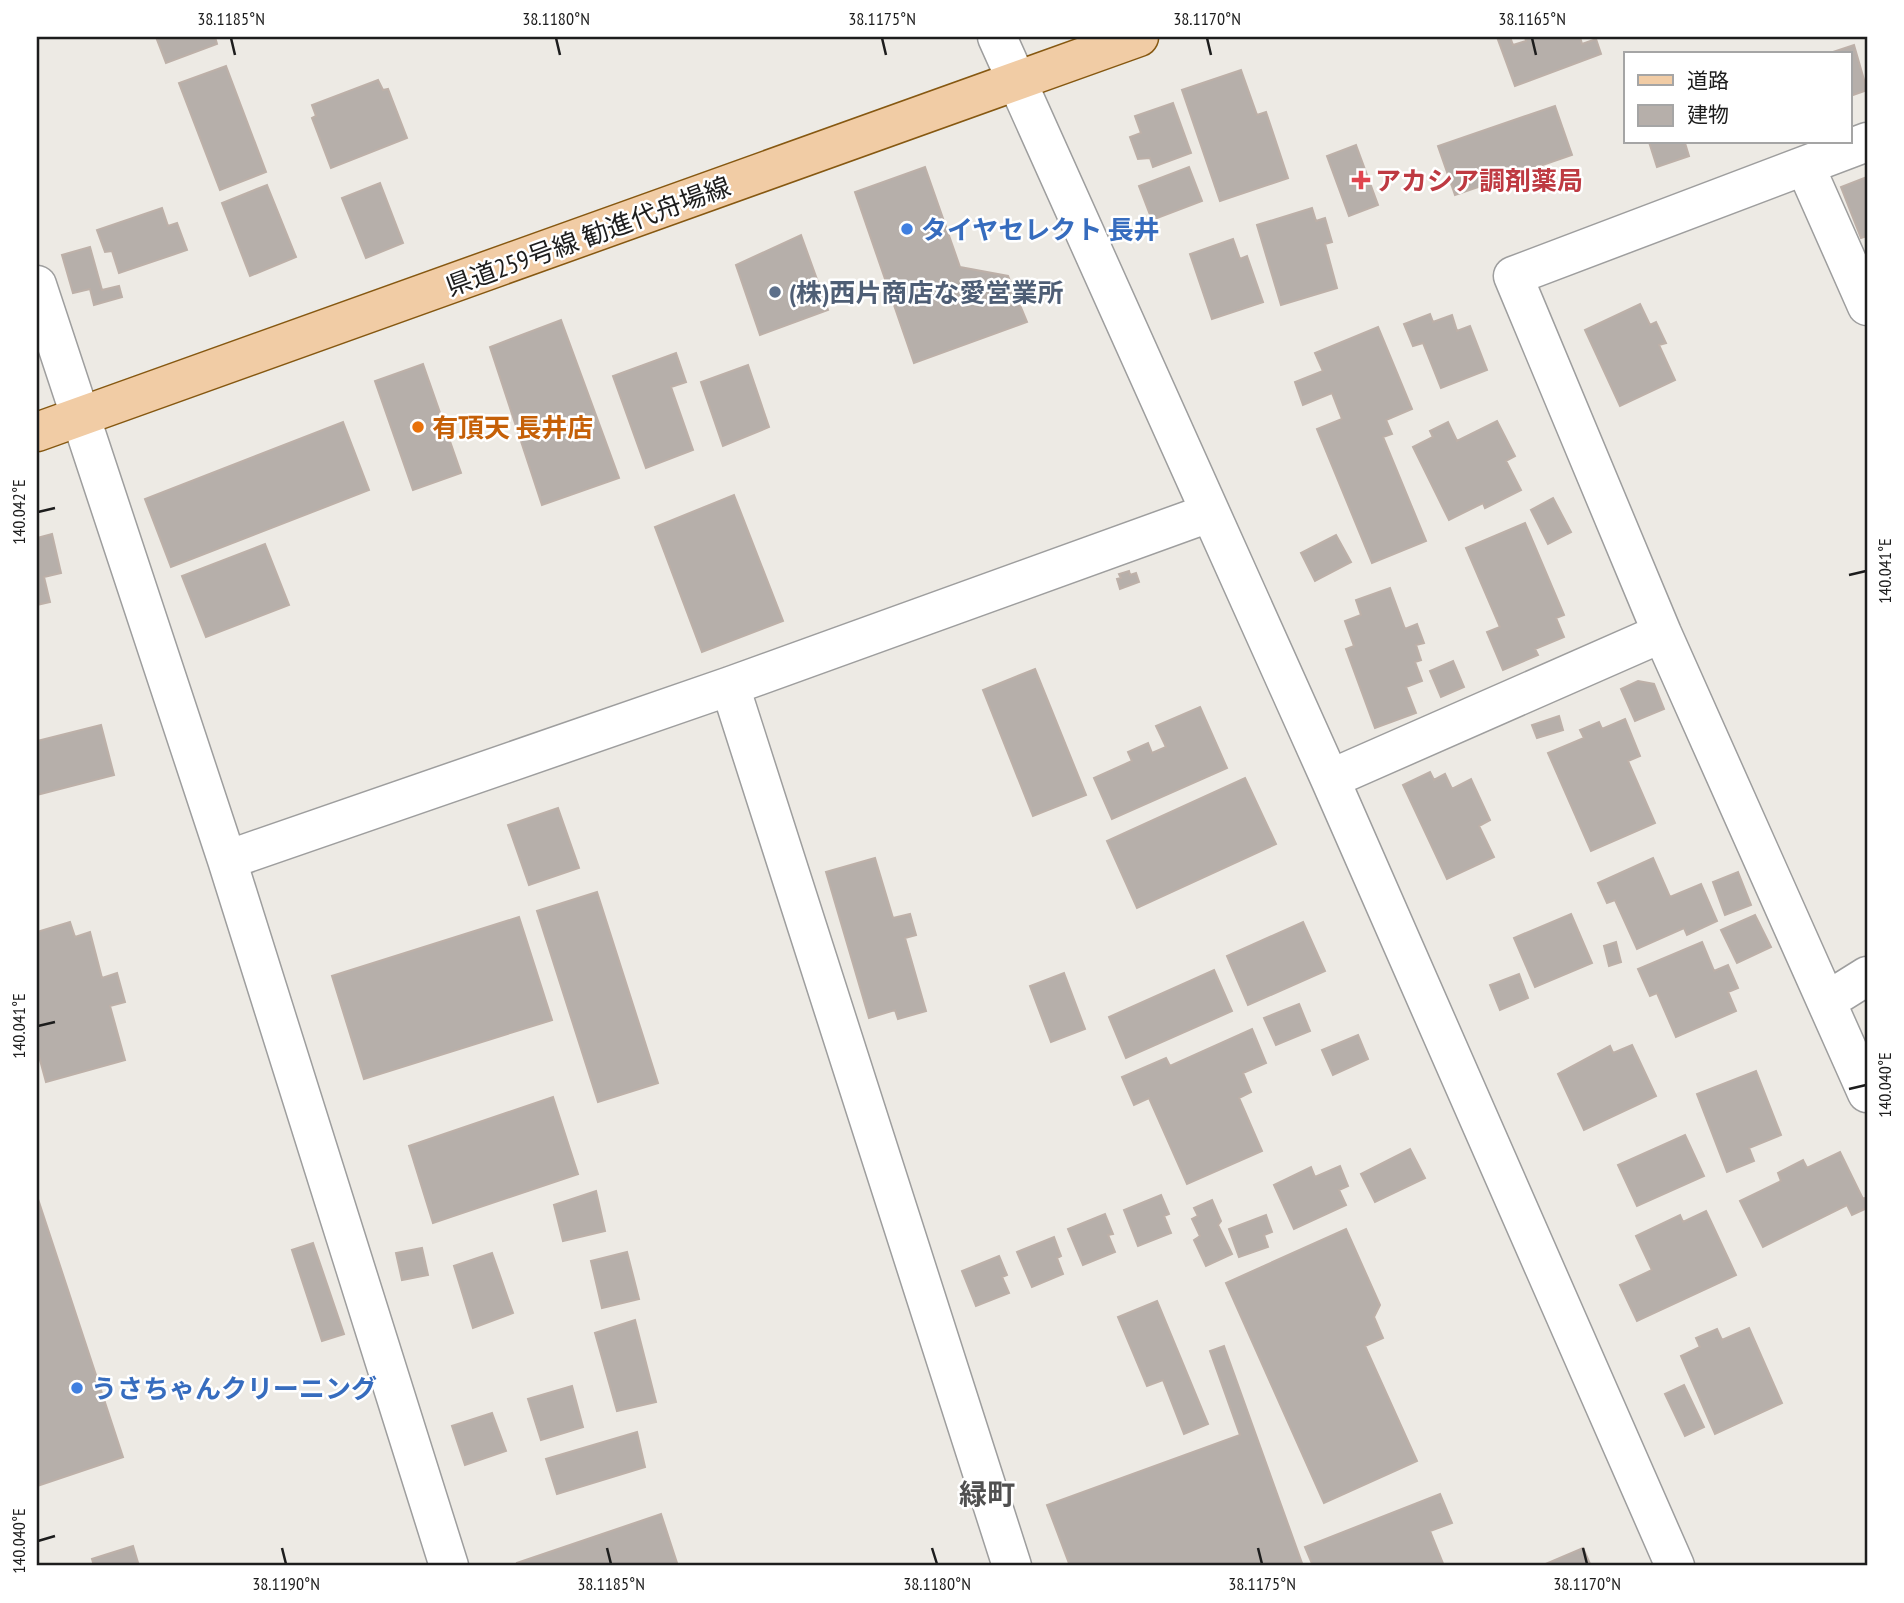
<svg xmlns="http://www.w3.org/2000/svg" width="1904" height="1603" viewBox="0 0 1904 1603" font-family="'PT Sans Narrow','Noto Sans JP',sans-serif">
<rect width="100%" height="100%" fill="#edeae4"/>
<!-- building -->
<path fill="#b6afaa" stroke="#bdb0a8" stroke-width="2" d="M 156,37 L 215,37 L 217,44 L 166,63 Z
M 1497,37 L 1510,37 L 1513,45 L 1526,41 L 1525,37 L 1580,37 L 1582,44 L 1596,39 L 1601,54 L 1515,86 Z
M 1854,45 L 1867,90 L 1850,96 L 1850,54 L 1827,54 Z
M 226,66 L 266,172 L 220,190 L 179,83 Z
M 1241,70 L 1257,115 L 1266,112 L 1288,178 L 1220,201 L 1182,90 Z
M 378,80 L 383,90 L 388,89 L 407,138 L 331,168 L 312,118 L 316,116 L 312,105 Z
M 1173,103 L 1191,153 L 1153,167 L 1150,158 L 1138,159 L 1130,137 L 1141,133 L 1135,116 Z
M 1555,106 L 1572,155 L 1455,195 L 1438,146 Z
M 1649,142 L 1689,142 L 1685,143 L 1689,156 L 1657,167 Z
M 1356,145 L 1378,205 L 1349,216 L 1327,156 Z
M 925,167 L 960,267 L 1008,276 L 1027,322 L 914,363 L 855,192 Z
M 1189,167 L 1202,201 L 1152,220 L 1139,186 Z
M 1867,177 L 1867,236 L 1861,238 L 1841,187 Z
M 380,183 L 403,243 L 366,258 L 342,198 Z
M 267,185 L 296,257 L 250,276 L 222,203 Z
M 162,208 L 168,226 L 177,223 L 187,250 L 119,273 L 112,251 L 105,252 L 97,230 Z
M 1312,208 L 1316,221 L 1325,218 L 1332,242 L 1325,244 L 1337,288 L 1281,305 L 1257,225 Z
M 801,235 L 828,310 L 760,335 L 736,265 Z
M 1233,239 L 1240,259 L 1247,256 L 1263,302 L 1212,319 L 1190,254 Z
M 90,247 L 102,290 L 119,286 L 122,297 L 94,305 L 90,289 L 73,293 L 62,255 Z
M 1640,304 L 1650,325 L 1656,322 L 1666,343 L 1659,345 L 1675,380 L 1620,406 L 1585,330 Z
M 1430,314 L 1433,322 L 1452,315 L 1457,331 L 1470,326 L 1487,370 L 1441,388 L 1423,343 L 1413,346 L 1404,324 Z
M 561,320 L 619,478 L 542,505 L 490,347 Z
M 1378,327 L 1412,409 L 1386,420 L 1392,434 L 1383,437 L 1426,541 L 1372,563 L 1317,429 L 1342,419 L 1332,393 L 1303,405 L 1295,382 L 1323,371 L 1315,353 Z
M 676,353 L 686,382 L 671,387 L 693,450 L 646,468 L 613,376 Z
M 423,364 L 461,473 L 413,490 L 375,381 Z
M 748,365 L 769,427 L 723,446 L 701,382 Z
M 1497,421 L 1515,456 L 1506,461 L 1521,490 L 1485,508 L 1483,503 L 1449,520 L 1413,447 L 1433,437 L 1430,431 L 1448,422 L 1457,441 Z
M 343,422 L 369,490 L 171,567 L 145,499 Z
M 734,495 L 783,621 L 702,652 L 655,527 Z
M 1553,498 L 1571,532 L 1548,544 L 1531,510 Z
M 1525,523 L 1564,615 L 1556,618 L 1564,637 L 1535,649 L 1538,655 L 1503,670 L 1487,632 L 1500,627 L 1466,548 Z
M 52,534 L 61,573 L 44,577 L 50,602 L 37,605 L 37,538 Z
M 1336,535 L 1351,562 L 1315,581 L 1301,553 Z
M 265,544 L 289,605 L 206,637 L 182,576 Z
M 1129,571 L 1130,575 L 1136,573 L 1139,582 L 1120,589 L 1117,579 L 1121,578 L 1119,574 Z
M 1390,588 L 1405,629 L 1417,624 L 1424,643 L 1416,645 L 1421,660 L 1415,662 L 1422,681 L 1406,687 L 1416,713 L 1375,728 L 1346,649 L 1354,646 L 1345,621 L 1361,615 L 1356,600 Z
M 1453,661 L 1464,687 L 1441,697 L 1430,671 Z
M 1035,669 L 1086,795 L 1033,816 L 983,690 Z
M 1638,681 L 1654,684 L 1664,709 L 1635,721 L 1621,689 Z
M 1200,707 L 1227,768 L 1112,819 L 1094,778 L 1132,761 L 1128,752 L 1148,743 L 1152,753 L 1166,747 L 1156,726 Z
M 1559,716 L 1563,730 L 1537,738 L 1532,725 Z
M 1625,719 L 1640,756 L 1628,761 L 1655,823 L 1591,851 L 1548,753 L 1584,738 L 1580,730 L 1599,722 L 1602,729 Z
M 101,725 L 114,775 L 37,795 L 37,741 Z
M 1430,772 L 1434,780 L 1445,774 L 1452,789 L 1471,779 L 1490,820 L 1479,826 L 1494,857 L 1447,879 L 1403,785 Z
M 1245,778 L 1276,844 L 1137,908 L 1107,841 Z
M 558,808 L 579,868 L 529,885 L 508,825 Z
M 875,858 L 893,918 L 910,914 L 916,935 L 905,938 L 926,1011 L 898,1019 L 895,1010 L 869,1018 L 826,872 Z
M 1653,858 L 1670,897 L 1701,884 L 1717,921 L 1687,935 L 1684,928 L 1637,949 L 1615,900 L 1607,903 L 1598,883 Z
M 1738,872 L 1751,905 L 1725,915 L 1713,882 Z
M 597,892 L 658,1083 L 598,1102 L 537,911 Z
M 1571,914 L 1592,963 L 1535,987 L 1514,938 Z
M 1755,915 L 1771,947 L 1737,963 L 1721,930 Z
M 519,917 L 552,1020 L 364,1079 L 332,976 Z
M 70,922 L 75,937 L 90,932 L 102,978 L 117,973 L 125,1002 L 110,1006 L 125,1060 L 46,1082 L 37,1049 L 37,932 Z
M 1303,922 L 1325,971 L 1248,1005 L 1227,956 Z
M 1616,942 L 1621,962 L 1609,966 L 1604,946 Z
M 1702,942 L 1714,971 L 1728,965 L 1738,988 L 1728,992 L 1736,1011 L 1676,1037 L 1657,993 L 1650,996 L 1638,969 Z
M 1214,970 L 1232,1011 L 1126,1058 L 1109,1017 Z
M 1064,973 L 1085,1029 L 1051,1042 L 1030,986 Z
M 1519,974 L 1528,998 L 1500,1010 L 1490,985 Z
M 1299,1004 L 1310,1031 L 1276,1045 L 1264,1018 Z
M 1252,1029 L 1266,1063 L 1243,1073 L 1251,1092 L 1239,1098 L 1262,1151 L 1187,1184 L 1149,1098 L 1134,1105 L 1122,1077 L 1166,1058 L 1170,1066 Z
M 1358,1035 L 1368,1059 L 1333,1075 L 1322,1050 Z
M 1632,1045 L 1656,1096 L 1584,1130 L 1558,1074 L 1610,1046 L 1613,1053 Z
M 1756,1071 L 1781,1135 L 1749,1148 L 1754,1161 L 1727,1172 L 1697,1094 Z
M 553,1097 L 578,1174 L 433,1223 L 409,1146 Z
M 1685,1135 L 1704,1176 L 1637,1206 L 1618,1165 Z
M 1410,1149 L 1425,1178 L 1375,1202 L 1361,1174 Z
M 1840,1152 L 1863,1199 L 1867,1197 L 1867,1208 L 1852,1215 L 1847,1205 L 1763,1247 L 1740,1201 L 1781,1181 L 1778,1173 L 1803,1160 L 1807,1168 Z
M 1340,1166 L 1348,1186 L 1339,1190 L 1346,1205 L 1294,1229 L 1274,1185 L 1311,1167 L 1315,1177 Z
M 596,1191 L 605,1231 L 563,1241 L 554,1205 Z
M 1161,1195 L 1169,1214 L 1164,1216 L 1171,1233 L 1138,1246 L 1124,1210 Z
M 37,1196 L 123,1457 L 37,1486 Z
M 1212,1200 L 1221,1221 L 1218,1225 L 1232,1254 L 1206,1266 L 1194,1240 L 1200,1236 L 1192,1219 L 1198,1216 L 1194,1208 Z
M 1706,1211 L 1736,1275 L 1637,1321 L 1620,1285 L 1652,1270 L 1636,1236 L 1680,1215 L 1683,1222 Z
M 1105,1214 L 1113,1234 L 1108,1235 L 1115,1252 L 1083,1265 L 1068,1229 Z
M 1266,1215 L 1272,1232 L 1264,1235 L 1268,1247 L 1239,1257 L 1229,1229 Z
M 1346,1229 L 1380,1305 L 1374,1317 L 1383,1338 L 1365,1346 L 1417,1461 L 1324,1503 L 1226,1283 Z
M 1054,1237 L 1061,1256 L 1057,1258 L 1063,1274 L 1032,1287 L 1017,1252 Z
M 313,1243 L 344,1334 L 322,1341 L 292,1250 Z
M 422,1248 L 428,1275 L 402,1280 L 396,1253 Z
M 627,1252 L 639,1299 L 602,1308 L 591,1261 Z
M 492,1253 L 513,1313 L 473,1328 L 454,1266 Z
M 999,1256 L 1007,1275 L 1002,1277 L 1009,1293 L 976,1306 L 962,1271 Z
M 1157,1301 L 1208,1424 L 1184,1434 L 1163,1380 L 1147,1386 L 1118,1317 Z
M 635,1320 L 656,1402 L 617,1411 L 595,1333 Z
M 1749,1328 L 1782,1403 L 1715,1434 L 1681,1356 L 1700,1347 L 1696,1338 L 1717,1329 L 1722,1340 Z
M 1224,1346 L 1303,1566 L 1070,1566 L 1047,1505 L 1240,1435 L 1210,1351 Z
M 1684,1385 L 1704,1427 L 1685,1436 L 1665,1394 Z
M 572,1386 L 583,1427 L 541,1440 L 528,1399 Z
M 492,1413 L 506,1451 L 465,1465 L 452,1426 Z
M 637,1432 L 645,1467 L 557,1494 L 546,1459 Z
M 1440,1494 L 1452,1523 L 1430,1531 L 1444,1566 L 1313,1566 L 1305,1547 Z
M 661,1514 L 678,1566 L 518,1566 L 517,1563 Z
M 133,1546 L 139,1566 L 94,1566 L 92,1559 Z
M 1583,1548 L 1591,1566 L 1541,1566 Z"/>
<g fill="none" stroke-linecap="round" stroke-linejoin="round">
<!-- minor casing -->
<g stroke="#9e9e9e" stroke-width="41">
<path id="minor" d="M 997,37 L 1330,779 L 1675,1566
M 1867,142 L 1513,276 L 1662,633 L 1867,1093
M 1805,166 L 1867,306
M 37,285 L 227,860 L 449,1566
M 730,686 L 1012,1566
M 1330,779 L 1662,633
M 227,860 L 730,686 L 1209,513
M 1827,1001 L 1867,976"/>
</g>
<!-- major casing -->
<g stroke="#865811" stroke-width="41">
<path id="major" d="M 37,432 L 1139,37"/>
</g>
<!-- minor -->
<use href="#minor" stroke="#fff" stroke-width="38"/>
<!-- major -->
<use href="#major" stroke="#f1cca5" stroke-width="38"/>
</g>
<!-- ticks -->
<path fill="none" stroke="#1d1d1d" stroke-width="2.5" d="M 231,38 L 235,55M 556,38 L 560,55M 882,38 L 886,55M 1207,38 L 1211,55M 1532,38 L 1536,55M 38,512 L 55,508M 1849,575 L 1866,571M 38,1026 L 55,1022M 1849,1089 L 1866,1085M 38,1541 L 55,1536M 282,1548 L 286,1564M 607,1548 L 611,1564M 932,1548 L 937,1564M 1258,1548 L 1262,1564M 1583,1548 L 1587,1564"/>
<!-- markers -->
<path fill="#e0444e" stroke="#fff" stroke-width="2.5" d="M1357.5 169.5h7v7h7v7h-7v7h-7v-7h-7v-7h7z"/>
<g fill="#3f7fe0" stroke="#fff" stroke-width="2.5">
<circle cx="907" cy="229" r="7"/>
<circle cx="77" cy="1388" r="7"/>
</g>
<circle fill="#5c6f8a" stroke="#fff" stroke-width="2.5" cx="775" cy="292" r="7"/>
<circle fill="#e8710a" stroke="#fff" stroke-width="2.5" cx="418" cy="427" r="7"/>
<g text-anchor="middle" dominant-baseline="central" stroke-width="5" stroke-linejoin="round" paint-order="stroke">
<!-- health labels -->
<g font-size="26" font-weight="bold" fill="#be3a42" stroke="#fff" text-anchor="start">
<text x="1375" y="180">アカシア調剤薬局</text>
</g>
<!-- shop labels -->
<g font-size="26" font-weight="bold" fill="#366cbe" stroke="#fff" text-anchor="start">
<text x="921" y="229">タイヤセレクト 長井</text>
<text x="91" y="1388">うさちゃんクリーニング</text>
</g>
<!-- street labels -->
<g font-size="26" fill="#1d1d1d" stroke="#fff">
<text transform="translate(588 236) rotate(-20)">県道259号線 勧進代舟場線</text>
</g>
<!-- service labels -->
<g font-size="26" font-weight="bold" fill="#4e5e75" stroke="#fff" text-anchor="start">
<text x="789" y="292">(株)西片商店な愛営業所</text>
</g>
<!-- food labels -->
<g font-size="26" font-weight="bold" fill="#c56008" stroke="#fff" text-anchor="start">
<text x="432" y="427">有頂天 長井店</text>
</g>
<!-- neighbourhood labels -->
<g font-size="28" font-weight="bold" fill="#505050" stroke="#fff">
<text x="987" y="1493">緑町</text>
</g>
</g>
<!-- border -->
<rect width="1904" height="1603" fill="none" stroke="#ffffff" stroke-width="77"/>
<!-- legend -->
<rect x="1624" y="52" width="228" height="91" fill="#ffffff" stroke="#a5a5a5" stroke-width="2"/>
<rect x="1638" y="75" width="35" height="10" fill="#f1cca5" stroke="#a5a5a5" stroke-width="2"/>
<text x="1687" y="88" font-size="21" fill="#1d1d1d">道路</text>
<rect x="1638" y="105" width="35" height="21" fill="#b6afaa" stroke="#a5a5a5" stroke-width="2"/>
<text x="1687" y="122" font-size="21" fill="#1d1d1d">建物</text>
<rect x="38" y="38" width="1828" height="1526" fill="none" stroke="#1d1d1d" stroke-width="2.5"/>
<g font-size="18" text-anchor="middle" fill="#1d1d1d">
<text x="231" y="25">38.1185°N</text>
<text x="556" y="25">38.1180°N</text>
<text x="882" y="25">38.1175°N</text>
<text x="1207" y="25">38.1170°N</text>
<text x="1532" y="25">38.1165°N</text>
<text transform="translate(19 512) rotate(-90)" y="6">140.042°E</text>
<text transform="translate(1885 571) rotate(-90)" y="6">140.041°E</text>
<text transform="translate(19 1026) rotate(-90)" y="6">140.041°E</text>
<text transform="translate(1885 1085) rotate(-90)" y="6">140.040°E</text>
<text transform="translate(19 1541) rotate(-90)" y="6">140.040°E</text>
<text x="286" y="1590">38.1190°N</text>
<text x="611" y="1590">38.1185°N</text>
<text x="937" y="1590">38.1180°N</text>
<text x="1262" y="1590">38.1175°N</text>
<text x="1587" y="1590">38.1170°N</text>
</g>
</svg>
